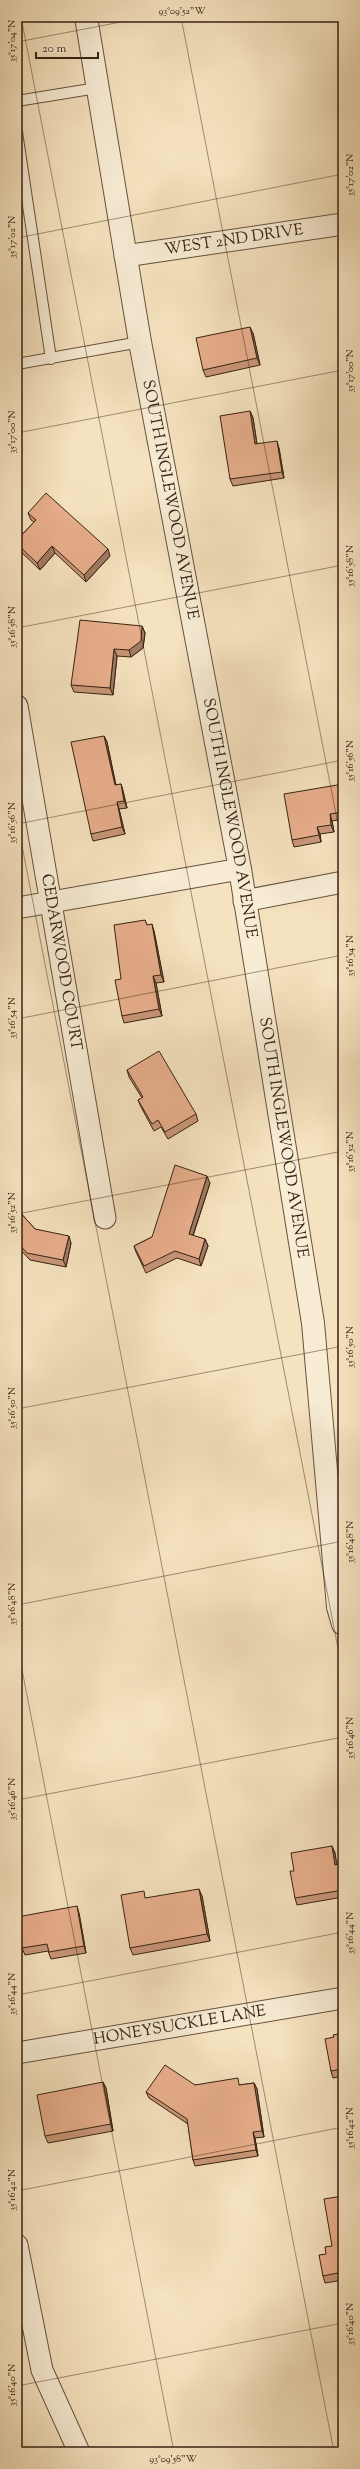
<svg xmlns="http://www.w3.org/2000/svg" width="360" height="2469" viewBox="0 0 360 2469" font-family="'Sorts Mill Goudy',serif">
<rect width="100%" height="100%" fill="#f5e2be"/>
<filter id="stains"><feTurbulence type="fractalNoise" baseFrequency=".005" numOctaves="4"/><feColorMatrix values="0 0 0 0 .2 0 0 0 0 .09 0 0 0 0 .02 0 0 0 .5 -.17"/></filter>
<radialGradient id="worn" r=".72"><stop offset=".6" stop-color="#630" stop-opacity="0"/><stop offset="1" stop-color="#630" stop-opacity=".3"/></radialGradient>
<g fill="none" stroke-linecap="round" stroke-linejoin="round">
<!-- service casing -->
<g stroke="#66523e" stroke-width="12">
<path id="service" d="M 17,101 L 97,88
M 17,132 L 51,359
M 17,364 L 140,342"/>
</g>
<!-- minor casing -->
<g stroke="#66523e" stroke-width="23">
<g id="minor">
<path id="s1" d="M 125,256 L 343,224"/>
<path id="s2" d="M 17,706 L 105,1218"/>
<path d="M 244,901 L 343,882"/>
<path d="M 17,908 L 240,869"/>
<path id="s3" d="M 17,2053 L 343,1998"/>
<path d="M 17,2245 L 42,2370 L 79,2452"/>
</g>
</g>
<!-- tertiary casing -->
<g stroke="#66523e" stroke-width="24">
<g id="tertiary">
<path id="s4" d="M 86,17 L 140,342 L 240,869 L 313,1323 L 338,1607 L 343,1624"/>
</g>
</g>
<!-- service -->
<use href="#service" stroke="#f8ecd5" stroke-width="10"/>
<!-- minor -->
<use href="#minor" stroke="#f8ecd5" stroke-width="21"/>
<!-- tertiary -->
<use href="#tertiary" stroke="#f8ecd5" stroke-width="22"/>
</g>
<!-- wall -->
<path fill="#c89678" stroke="#372213" d="M 253,333 L 260,365 L 206,377 L 203,370 Z
M 250,411 L 253,418 L 257,444 L 279,448 L 284,478 L 233,486 L 230,479 Z
M 28,513 L 110,556 L 86,582 L 55,553 L 40,570 L 18,549 L 17,548 L 17,540 L 34,522 L 31,520 Z
M 142,626 L 145,633 L 143,648 L 131,657 L 117,656 L 113,695 L 74,692 L 71,685 Z
M 104,736 L 107,742 L 116,785 L 121,784 L 123,791 L 127,808 L 119,809 L 125,834 L 93,841 L 91,834 Z
M 343,784 L 343,819 L 332,821 L 334,832 L 320,834 L 321,842 L 294,847 L 292,840 Z
M 145,920 L 147,925 L 154,931 L 164,982 L 156,983 L 162,1016 L 124,1023 L 122,1016 L 121,979 Z
M 127,1070 L 196,1114 L 198,1121 L 168,1139 L 161,1127 L 154,1131 L 141,1107 L 138,1100 L 142,1098 L 129,1077 Z
M 210,1183 L 193,1236 L 205,1239 L 208,1246 L 201,1266 L 177,1258 L 146,1273 L 136,1252 L 134,1246 L 152,1237 Z
M 17,1209 L 35,1229 L 71,1243 L 66,1267 L 30,1260 L 17,1246 Z
M 332,1846 L 335,1853 L 336,1864 L 338,1864 L 341,1871 L 343,1883 L 343,1897 L 297,1905 L 295,1898 L 294,1871 Z
M 202,1896 L 210,1941 L 133,1955 L 130,1948 L 146,1898 Z
M 79,1913 L 86,1953 L 51,1959 L 48,1951 L 25,1955 L 22,1948 Z
M 343,2033 L 343,2076 L 333,2078 L 331,2071 L 334,2037 Z
M 103,2082 L 106,2088 L 113,2131 L 48,2143 L 45,2136 Z
M 254,2083 L 257,2089 L 264,2137 L 255,2138 L 258,2156 L 195,2166 L 193,2160 L 188,2124 L 149,2098 L 146,2092 L 195,2085 L 240,2085 Z
M 343,2196 L 343,2280 L 325,2283 L 323,2276 L 326,2254 L 332,2246 Z"/>
<!-- shaded-wall -->
<path fill="#a27a62" stroke="#372213" d="M 250,327 L 253,333 L 260,365 L 257,358 Z
M 250,411 L 253,418 L 258,451 L 255,444 Z
M 277,441 L 279,448 L 284,478 L 282,472 Z
M 52,546 L 55,553 L 40,570 L 37,563 Z
M 108,549 L 110,556 L 86,582 L 84,575 Z
M 142,626 L 145,633 L 143,648 L 131,657 L 129,650 Z
M 114,649 L 117,656 L 113,695 L 110,688 Z
M 104,736 L 107,742 L 117,792 L 115,785 Z
M 121,784 L 123,791 L 127,808 L 124,801 Z
M 117,802 L 119,809 L 125,834 L 122,827 Z
M 330,814 L 332,821 L 334,832 L 331,825 Z
M 317,827 L 320,834 L 321,842 L 319,835 Z
M 152,924 L 154,931 L 164,982 L 161,975 Z
M 153,976 L 156,983 L 162,1016 L 159,1009 Z
M 207,1176 L 210,1183 L 191,1241 L 189,1234 Z
M 69,1236 L 71,1243 L 66,1267 L 63,1260 Z
M 205,1239 L 208,1246 L 201,1266 L 199,1259 Z
M 332,1846 L 335,1853 L 338,1871 L 335,1865 Z
M 338,1864 L 341,1871 L 343,1883 L 343,1890 Z
M 199,1889 L 202,1896 L 210,1941 L 207,1934 Z
M 77,1906 L 79,1913 L 86,1953 L 84,1946 Z
M 103,2082 L 106,2088 L 113,2131 L 111,2124 Z
M 254,2083 L 257,2089 L 264,2137 L 262,2131 Z
M 253,2132 L 255,2138 L 258,2156 L 256,2150 Z"/>
<!-- building -->
<path fill="#e8ae8c" stroke="#372213" d="M 250,327 L 257,358 L 203,370 L 196,338 Z
M 250,411 L 255,444 L 277,441 L 282,472 L 230,479 L 220,416 Z
M 46,493 L 108,549 L 84,575 L 52,546 L 37,563 L 17,544 L 17,540 L 36,520 L 28,513 Z
M 80,620 L 142,626 L 141,641 L 129,650 L 114,649 L 110,688 L 71,685 Z
M 104,736 L 115,785 L 121,784 L 124,801 L 117,802 L 122,827 L 91,834 L 71,742 Z
M 343,784 L 343,812 L 330,814 L 331,825 L 317,827 L 319,835 L 292,840 L 284,794 Z
M 145,920 L 147,925 L 152,924 L 161,975 L 153,976 L 159,1009 L 122,1016 L 115,980 L 121,979 L 114,925 Z
M 159,1051 L 196,1114 L 165,1132 L 158,1120 L 152,1124 L 138,1100 L 143,1097 L 127,1070 Z
M 175,1165 L 207,1176 L 189,1234 L 205,1239 L 199,1259 L 175,1251 L 144,1266 L 134,1246 L 152,1237 Z
M 17,1209 L 35,1229 L 69,1236 L 63,1260 L 27,1253 L 17,1242 Z
M 332,1846 L 335,1865 L 338,1864 L 343,1890 L 295,1898 L 290,1871 L 294,1871 L 291,1853 Z
M 199,1889 L 207,1934 L 130,1948 L 121,1895 L 144,1891 L 145,1898 Z
M 77,1906 L 84,1946 L 49,1952 L 47,1944 L 22,1948 L 17,1917 Z
M 343,2033 L 343,2069 L 331,2071 L 325,2039 L 334,2037 L 333,2035 Z
M 165,2065 L 195,2085 L 238,2078 L 239,2085 L 254,2083 L 262,2131 L 253,2132 L 256,2150 L 193,2160 L 187,2119 L 146,2092 Z
M 103,2082 L 111,2124 L 45,2136 L 37,2095 Z
M 343,2196 L 343,2272 L 323,2276 L 319,2255 L 326,2254 L 325,2247 L 332,2246 L 324,2199 Z"/>
<!-- ticks -->
<path fill="none" stroke="#372213" stroke-width="1" stroke-opacity="0.45" d="M 21,17 L 343,1674M 181,17 L 343,850M 341,17 L 343,26M 17,42 L 147,17M 17,238 L 343,174M 17,433 L 343,370M 17,628 L 343,565M 17,820 L 334,2452M 17,824 L 343,760M 17,1019 L 343,955M 17,1214 L 343,1151M 17,1409 L 343,1346M 17,1605 L 343,1541M 17,1644 L 174,2452M 17,1800 L 343,1737M 17,1995 L 343,1932M 17,2191 L 343,2127M 17,2386 L 343,2323"/>
<g text-anchor="middle" dominant-baseline="central" stroke-width="3" stroke-linejoin="round" paint-order="stroke">
<!-- street labels -->
<g font-size="16" fill="#372213" stroke="#f8ecd5">
<text stroke="none"><textPath href="#s1" startOffset="110">WEST 2ND DRIVE</textPath></text>
<text stroke="none"><textPath href="#s4" startOffset="490">SOUTH INGLEWOOD AVENUE</textPath></text>
<text stroke="none"><textPath href="#s4" startOffset="814">SOUTH INGLEWOOD AVENUE</textPath></text>
<text stroke="none"><textPath href="#s2" startOffset="260">CEDARWOOD COURT</textPath></text>
<text stroke="none"><textPath href="#s4" startOffset="1138">SOUTH INGLEWOOD AVENUE</textPath></text>
<text stroke="none"><textPath href="#s3" startOffset="165">HONEYSUCKLE LANE</textPath></text>
</g>
</g>
<!-- margin -->
<rect width="360" height="2469" fill="none" stroke="#f5e2be" stroke-width="44"/>
<!-- scale -->
<path d="M36 52v6h62v-6" fill="none" stroke="#372213" stroke-width="2"/>
<text x="42" y="52" font-size="12" fill="#372213" stroke="#f8ecd5" stroke-width="3" paint-order="stroke">20 m</text>
<rect x="22" y="22" width="316" height="2425" fill="none" stroke="#372213" stroke-width="1.5"/>
<g font-size="10" text-anchor="middle" fill="#372213">
<text x="182" y="14">93°09'52"W</text>
<text transform="translate(11 41) rotate(-90)" y="4">35°17'04"N</text>
<text transform="translate(349 175) rotate(-90)" y="4">35°17'02"N</text>
<text transform="translate(11 237) rotate(-90)" y="4">35°17'02"N</text>
<text transform="translate(349 371) rotate(-90)" y="4">35°17'00"N</text>
<text transform="translate(11 432) rotate(-90)" y="4">35°17'00"N</text>
<text transform="translate(349 566) rotate(-90)" y="4">35°16'58"N</text>
<text transform="translate(11 627) rotate(-90)" y="4">35°16'58"N</text>
<text transform="translate(349 761) rotate(-90)" y="4">35°16'56"N</text>
<text transform="translate(11 823) rotate(-90)" y="4">35°16'56"N</text>
<text transform="translate(349 956) rotate(-90)" y="4">35°16'54"N</text>
<text transform="translate(11 1018) rotate(-90)" y="4">35°16'54"N</text>
<text transform="translate(349 1152) rotate(-90)" y="4">35°16'52"N</text>
<text transform="translate(11 1213) rotate(-90)" y="4">35°16'52"N</text>
<text transform="translate(349 1347) rotate(-90)" y="4">35°16'50"N</text>
<text transform="translate(11 1408) rotate(-90)" y="4">35°16'50"N</text>
<text transform="translate(349 1542) rotate(-90)" y="4">35°16'48"N</text>
<text transform="translate(11 1604) rotate(-90)" y="4">35°16'48"N</text>
<text transform="translate(349 1738) rotate(-90)" y="4">35°16'46"N</text>
<text transform="translate(11 1799) rotate(-90)" y="4">35°16'46"N</text>
<text transform="translate(349 1933) rotate(-90)" y="4">35°16'44"N</text>
<text transform="translate(11 1994) rotate(-90)" y="4">35°16'44"N</text>
<text transform="translate(349 2128) rotate(-90)" y="4">35°16'42"N</text>
<text transform="translate(11 2190) rotate(-90)" y="4">35°16'42"N</text>
<text transform="translate(349 2324) rotate(-90)" y="4">35°16'40"N</text>
<text transform="translate(11 2385) rotate(-90)" y="4">35°16'40"N</text>
<text x="173" y="2462">93°09'58"W</text>
</g>
<rect width="100%" height="100%" filter="url(#stains)"/>
<rect width="100%" height="100%" fill="url(#worn)"/>
</svg>
